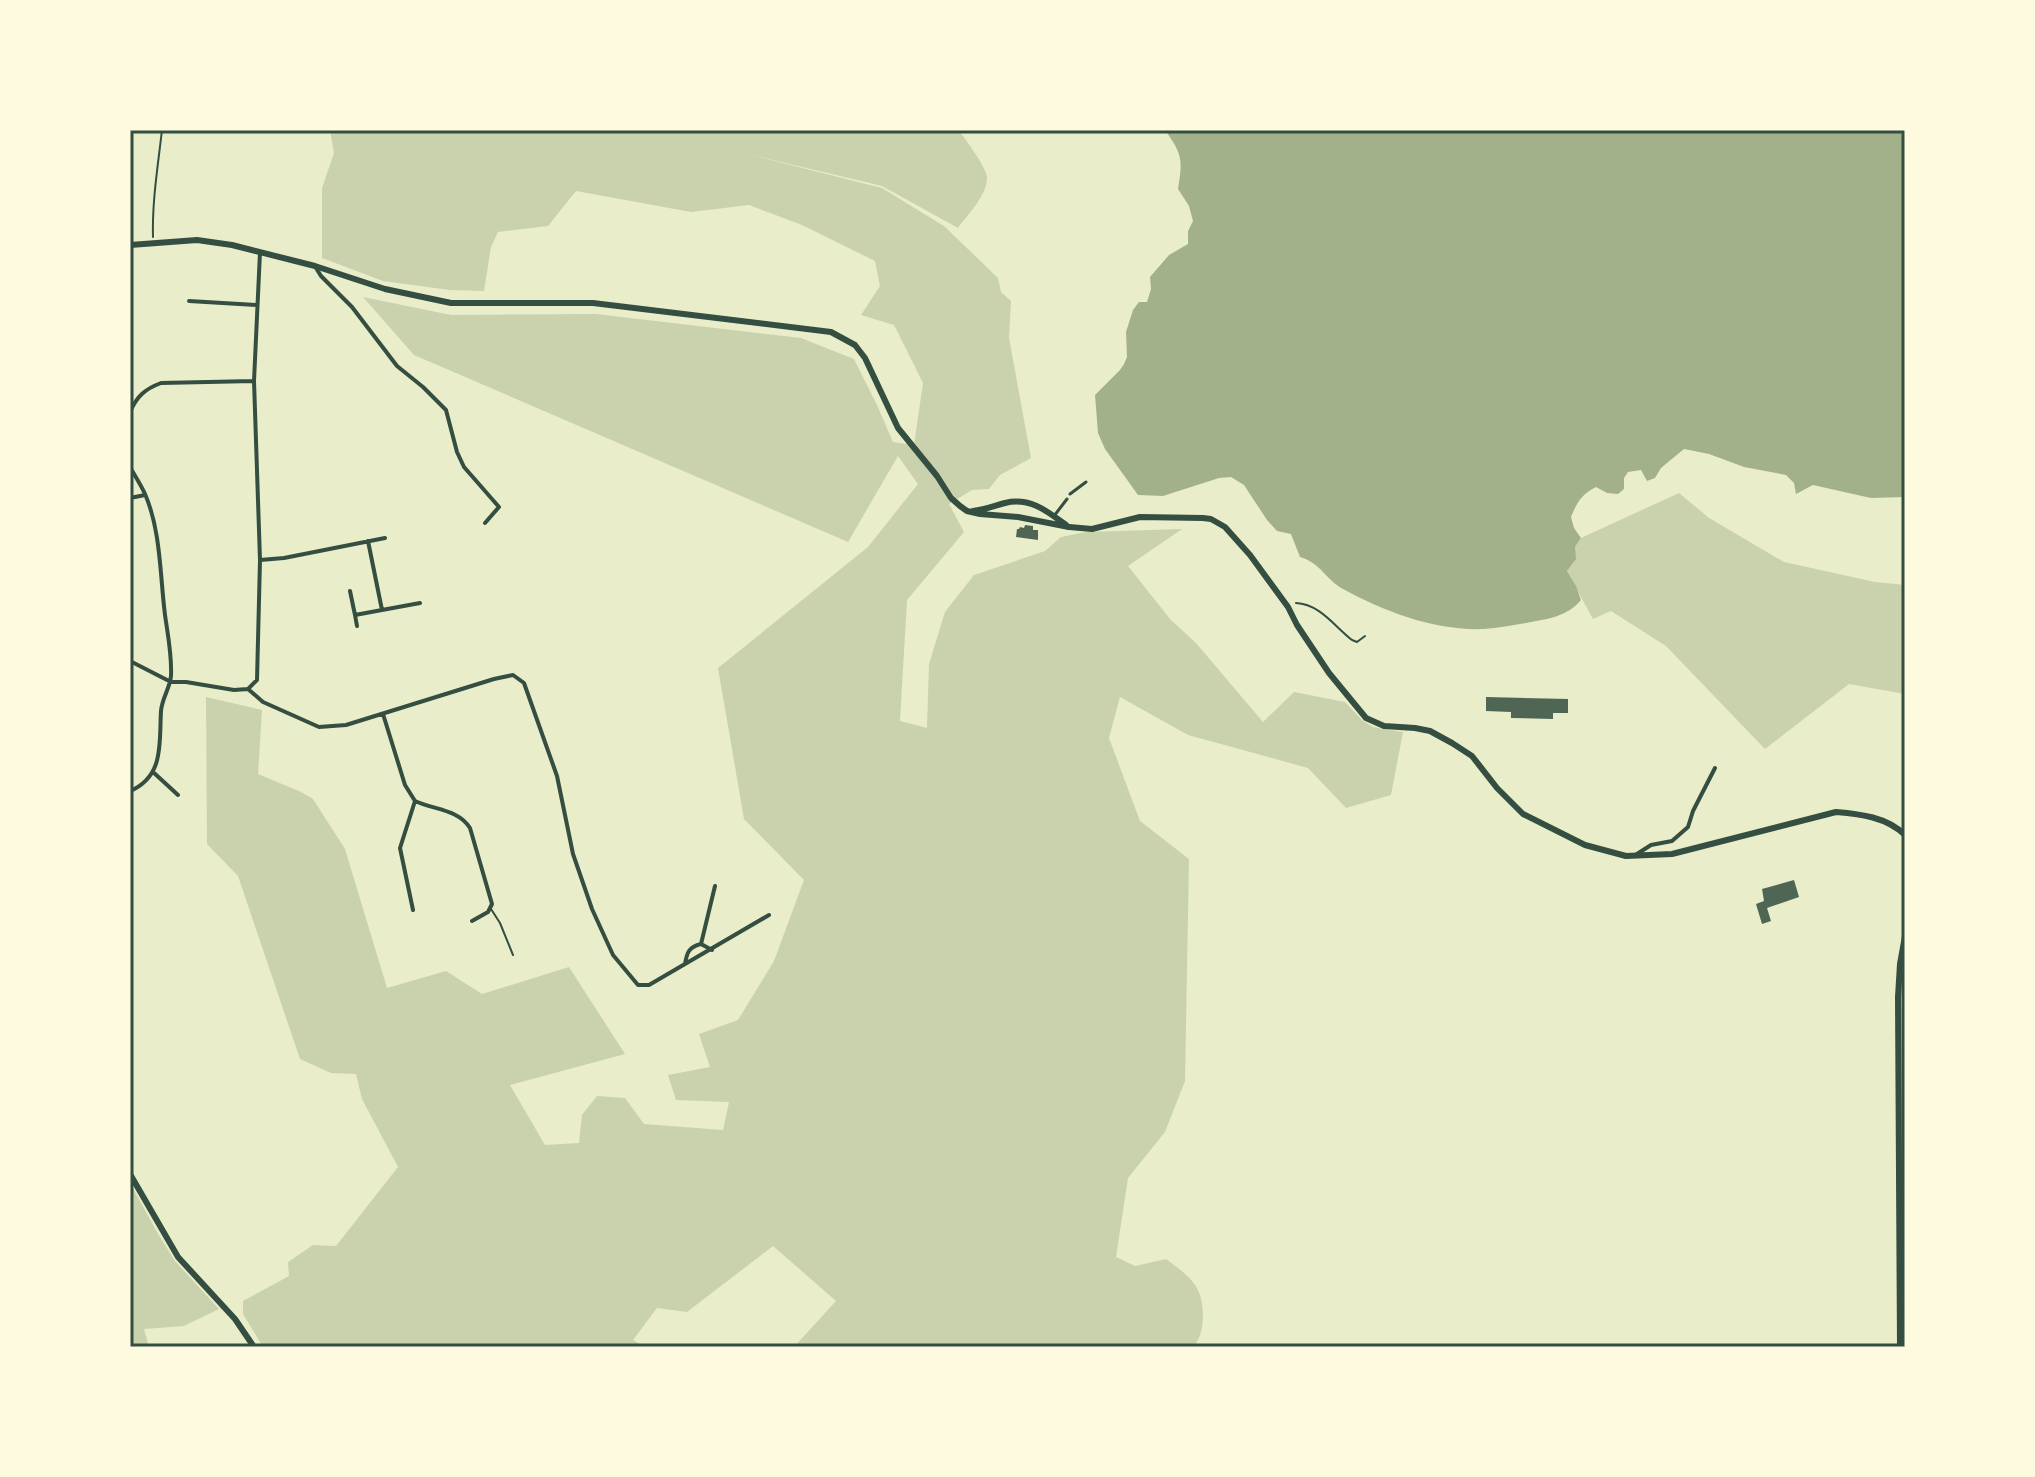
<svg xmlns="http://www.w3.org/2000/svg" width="2035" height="1477" viewBox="0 0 2035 1477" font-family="'Space Grotesk',sans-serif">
<rect width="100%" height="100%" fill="#e9edc9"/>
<!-- green -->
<path fill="#cad2ad" d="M 330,130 L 959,130 C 965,140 988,168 987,179 C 986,197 967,215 958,228 L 882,186 L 747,154 L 882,188 L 944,226 L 998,278 L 1001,292 L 1011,301 L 1009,338 L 1031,458 L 1000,475 L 989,489 L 972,490 L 949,504 L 964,532 L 907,600 L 900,721 L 927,728 L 929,664 L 945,612 L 974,575 L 1045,551 L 1061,537 L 1086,532 L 1182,529 L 1128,566 L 1170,619 L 1196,643 L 1263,722 L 1294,692 L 1345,702 L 1362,720 L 1373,727 L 1403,732 L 1391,795 L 1346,808 L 1308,768 L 1188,735 L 1120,697 L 1109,738 L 1140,821 L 1189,859 L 1185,1081 L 1165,1132 L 1128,1178 L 1116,1257 L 1135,1266 L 1166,1259 C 1190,1277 1203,1285 1203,1317 C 1202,1330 1201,1336 1194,1347 L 794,1347 L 836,1301 L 773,1246 L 687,1312 L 657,1308 L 633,1340 L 645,1347 L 263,1347 L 243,1314 L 243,1301 L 289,1276 L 288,1262 L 313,1245 L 336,1246 L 398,1167 L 362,1099 L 356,1074 L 331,1073 L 300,1059 L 238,876 L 207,844 L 206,697 L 262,710 L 258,774 L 301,792 L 313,799 L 345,849 L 387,988 L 446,971 L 482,994 L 569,967 L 625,1054 L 510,1085 L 545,1145 L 579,1143 L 582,1115 L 597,1096 L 625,1098 L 644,1124 L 723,1130 L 729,1102 L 676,1100 L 668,1075 L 710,1067 L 699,1034 L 738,1020 L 774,961 L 804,880 L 744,819 L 718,668 L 868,547 L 918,484 L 898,456 L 848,542 L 414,355 L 363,297 L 451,315 L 596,314 L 801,338 L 854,359 L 877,405 L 893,442 L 914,445 L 923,383 L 894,325 L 861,315 L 880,286 L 875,261 L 802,225 L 749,205 L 691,212 L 576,191 L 548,226 L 498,232 L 491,247 L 484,291 L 450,290 L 383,281 L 322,258 L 322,188 L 334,153 Z
M 1679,493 L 1709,518 L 1784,562 L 1875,582 L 1905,585 L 1905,694 L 1849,684 L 1765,749 L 1666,646 L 1611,611 L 1593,619 L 1567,571 L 1575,560 L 1575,547 L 1581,538 Z
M 130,1183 L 157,1232 L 175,1261 L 219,1309 L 184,1326 L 144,1329 L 149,1347 L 130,1347 Z"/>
<!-- water -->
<path fill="#a3b18a" d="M 1165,130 L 1905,130 L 1905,497 L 1871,498 L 1813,485 L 1796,494 L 1794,483 L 1786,475 L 1744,467 L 1709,454 L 1684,449 L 1661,468 L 1655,478 L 1647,481 L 1641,470 L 1628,472 L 1624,478 L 1624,489 L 1618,494 L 1607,493 L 1596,487 C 1582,494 1577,502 1571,517 L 1574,528 L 1581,538 L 1575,547 L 1576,559 L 1567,571 L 1576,586 L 1581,600 C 1567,617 1547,619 1526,623 C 1512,625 1498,628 1484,629 C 1436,631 1385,612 1343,589 C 1326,580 1321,563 1300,557 L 1291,534 L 1277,531 L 1267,520 L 1244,485 L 1231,477 L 1219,478 L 1163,496 L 1138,495 L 1105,449 L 1098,433 L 1095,395 L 1120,370 L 1124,364 L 1127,357 L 1126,332 L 1133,310 L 1139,302 L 1147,302 L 1151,289 L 1150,277 L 1169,255 L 1188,244 L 1188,231 L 1193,221 L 1189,206 L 1178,189 C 1183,159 1182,154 1165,130 Z"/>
<!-- building -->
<path fill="#4f6655" d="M 1025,525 L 1033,526 L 1033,530 L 1038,530 L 1038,540 L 1016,537 L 1017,529 L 1019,529 L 1020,527 L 1024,528 Z
M 1486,697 L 1568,699 L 1568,713 L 1553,713 L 1553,719 L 1511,718 L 1511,712 L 1486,711 Z
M 1794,880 L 1799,897 L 1767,908 L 1771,921 L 1762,924 L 1756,904 L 1764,901 L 1762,889 Z"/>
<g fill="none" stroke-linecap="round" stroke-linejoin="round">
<!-- path -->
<path stroke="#344e41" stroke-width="2" d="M 153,237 C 152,201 158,165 162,130
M 1296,603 C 1320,604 1335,627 1352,640 L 1357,642 L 1365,636"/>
<!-- service -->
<path stroke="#344e41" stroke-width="2" d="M 491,909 L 500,923 L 513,955"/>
<!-- pedestrian -->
<path stroke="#344e41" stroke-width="3" d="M 1070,494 L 1086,482
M 1054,516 L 1067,499"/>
<!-- minor -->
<path stroke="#344e41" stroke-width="4" d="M 316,268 L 321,276 L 352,307 L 397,366 L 423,387 L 446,410 L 457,452 L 464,467 L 499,507 L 485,523
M 189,301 L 257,305
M 130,412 C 137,396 145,389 161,383 L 254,381
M 130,467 C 135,476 141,485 145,494 C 161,531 160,576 165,615 C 168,636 172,655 171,676 C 170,688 162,698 161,711 C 159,742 165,776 130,791
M 130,498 L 145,495
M 260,560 L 284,558 L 385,538
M 350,591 L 355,615 L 382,610 L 368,541
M 382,610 L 420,603
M 355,615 L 357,626
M 130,661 L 171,682 L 186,682 L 234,690 L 248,689 L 263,702 L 319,727 L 346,725 L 494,679 L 513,675 L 524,683 L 557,776 L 573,854 L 592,909 L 613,955 L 638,985 L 649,985 L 769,915
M 248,689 L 257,680 L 260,560 L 254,381 L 260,252
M 383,714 L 405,785 L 415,801 L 400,848 L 413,910
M 153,772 L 178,795
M 415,801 C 434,810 458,809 470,828 L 492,904 L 488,912 L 472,921
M 1637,854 L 1651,845 L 1672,841 L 1688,827 L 1693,811 L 1715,768
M 701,944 L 715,886
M 685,964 C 687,952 689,947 701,944 L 712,950"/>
<!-- tertiary -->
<path stroke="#344e41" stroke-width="6" d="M 1069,527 L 1092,529 L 1140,517 L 1203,518 L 1211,519 L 1225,527 L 1250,555 L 1288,607 L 1297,625 L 1329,673 L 1366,718 L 1384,726 L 1415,728 L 1430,731 L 1452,743 L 1472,756 L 1497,788 L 1523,814 L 1585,845 L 1626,856 L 1672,854 L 1836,812 C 1860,814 1887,817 1905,835
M 130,1174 L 178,1257 L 235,1319 L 254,1347
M 1900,1347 L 1898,997 L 1900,964 L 1905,936"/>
<!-- secondary -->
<path stroke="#344e41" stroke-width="6" d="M 130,245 L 197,240 L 232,245 L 315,266 L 385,289 L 451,303 L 593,303 L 831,332 L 855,345 L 865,358 L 898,428 L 937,476 L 951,498 L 960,506 L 967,511 L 980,514 L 1018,517 L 1069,527
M 973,511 C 984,510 994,506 1005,503 C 1030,497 1047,511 1066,525"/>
</g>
<!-- border -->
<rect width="2035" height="1477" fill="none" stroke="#fefae0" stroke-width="264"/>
<rect x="132" y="132" width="1771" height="1213" fill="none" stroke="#344e41" stroke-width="3"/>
</svg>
